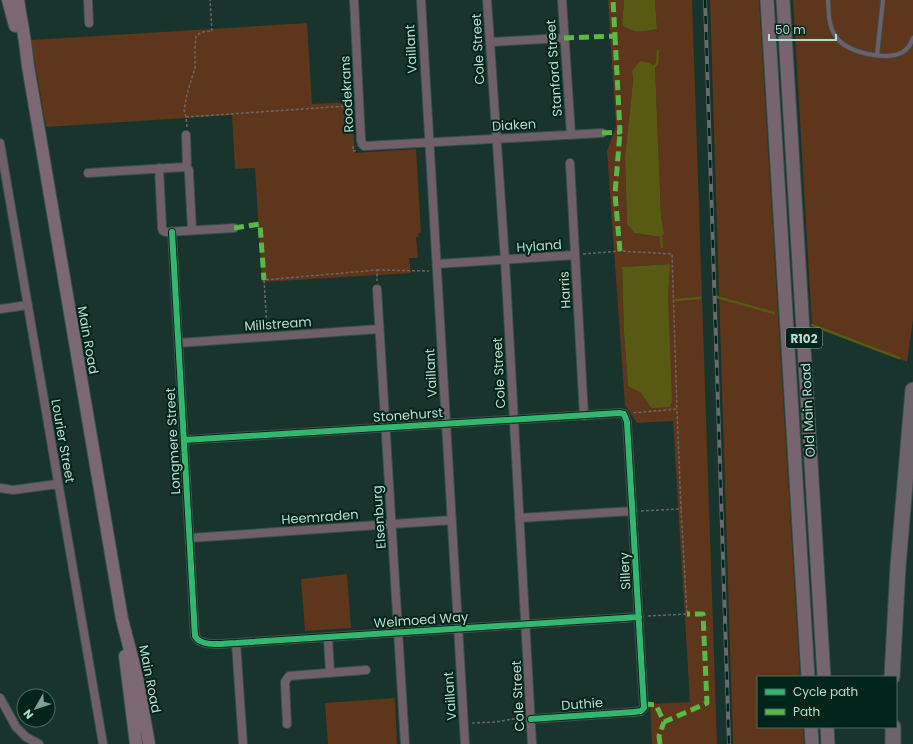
<svg xmlns="http://www.w3.org/2000/svg" width="913" height="744" viewBox="0 0 913 744" font-family="Poppins,sans-serif">
<rect width="100%" height="100%" fill="#18342c"/>
<!-- green -->
<path fill="#5e361b" fill-rule="evenodd" d="M 608,0 L 624,0 L 622,25 C 635,34 641,32 657,29 L 655,0 L 692,0 L 717,744 L 652,744 L 650,704 L 690,702 L 673,421 L 637,423 L 625,405 L 607,151 L 616,126 ZM 655,67 L 661,216 L 664,234 L 661,237 L 634,233 L 627,224 L 625,156 L 633,81 L 632,71 ZM 669,264 L 668,297 L 651,408 L 641,393 L 628,386 L 624,333 L 622,267 Z
M 710,0 L 759,0 L 800,677 L 758,677 L 758,727 L 803,727 L 804,744 L 733,744 Z
M 793,0 L 913,0 L 913,319 L 907,362 L 812,325 Z
M 307,23 L 312,104 L 351,102 L 355,153 L 416,149 L 421,233 L 418,233 L 419,237 L 416,237 L 418,258 L 409,258 L 411,273 L 262,282 L 255,168 L 235,169 L 232,115 L 46,127 L 31,40 Z
M 347,574 L 351,628 L 305,631 L 301,579 Z
M 395,698 L 397,744 L 328,744 L 325,703 Z"/>
<!-- water -->
<path fill="#585913" d="M 624,0 L 655,0 L 657,29 C 641,32 635,34 622,25 Z
M 640,61 L 649,63 L 655,66 L 661,216 L 664,234 L 661,237 L 634,233 L 627,224 L 625,156 L 633,81 L 632,71 Z
M 670,264 L 668,297 L 672,402 L 670,407 L 651,408 L 641,393 L 628,386 L 624,333 L 622,267 Z"/>
<g fill="none" stroke-linecap="round" stroke-linejoin="round">
<!-- stream -->
<path stroke="#585913" stroke-width="2.5" d="M 655,66 L 657,64 L 658,51
M 661,238 L 662,247
M 717,297 L 774,313
M 676,300 L 700,298
M 812,325 L 899,358"/>
<!-- lane casing -->
<g stroke="#375048" stroke-width="6">
<path id="lane" d="M 828,0 C 829,14 828,27 837,38 C 848,53 887,61 903,52 C 908,49 911,44 913,38
M 877,55 L 883,0"/>
</g>
<!-- street casing -->
<g stroke="#375048" stroke-width="10">
<path id="street" d="M 88,0 L 89,23
M 354,0 L 361,140 L 362,144 L 364,146 L 602,133
M 421,0 L 465,744
M 487,0 L 505,260 L 532,744
M 562,0 L 571,134
M 490,42 L 564,38
M 186,135 L 187,168
M 0,143 L 103,744
M 570,163 L 584,416
M 159,168 L 162,228 L 163,231 L 166,232 L 234,228
M 88,173 L 185,167 L 189,170 L 189,173 L 192,230
M 172,232 L 195,636 C 201,648 224,643 236,643 L 639,617
M 437,264 L 575,255
M 377,289 L 405,744
M 0,309 L 28,305
M 178,343 L 379,329
M 184,440 L 619,413 L 624,414 L 627,422 L 644,708 L 641,711 L 634,712 L 531,719
M 0,488 L 13,490 L 58,484
M 519,518 L 633,511
M 190,538 L 452,520
M 328,637 L 330,673
M 236,643 L 243,744
M 0,698 L 16,727 L 26,737 L 39,744
M 287,724 L 285,682 L 289,676 L 366,670"/>
</g>
<!-- secondary casing -->
<g stroke="#375048" stroke-width="14">
<path id="secondary" d="M 8,0 L 15,26
M 18,0 L 25,42 L 28,66 L 122,619 L 137,677 L 149,744
M 125,656 L 136,744"/>
</g>
<!-- primary casing -->
<g stroke="#375048" stroke-width="15">
<path id="primary" d="M 767,0 L 808,677
M 783,0 L 824,677
M 811,727 L 812,744
M 827,727 L 828,744"/>
</g>
<!-- highway casing -->
<g stroke="#375048" stroke-width="17">
<path id="highway" d="M 892,677 L 898,566 L 913,390
M 893,727 L 893,744"/>
</g>
<!-- path -->
<path stroke="#686669" stroke-width="1.5" stroke-dasharray="3 2" stroke-linecap="butt" d="M 186,117 L 184,110 L 187,94 L 195,68 L 195,48 L 196,36 L 202,32 L 212,31 L 210,0
M 187,127 L 186,117 L 347,106 L 351,110
M 353,146 L 353,151 L 358,150
M 583,254 L 620,251 L 672,254 L 677,409 L 632,413
M 377,270 L 429,271
M 267,328 L 264,280 L 377,270 L 377,281
M 641,511 L 681,509 L 677,409
M 648,616 L 687,614 L 681,509
M 472,723 L 496,722 L 513,719 L 522,720"/>
<!-- lane -->
<use href="#lane" stroke="#6f5f68" stroke-width="4"/>
<!-- street -->
<use href="#street" stroke="#6f5f68" stroke-width="8"/>
<!-- secondary -->
<use href="#secondary" stroke="#7b6873" stroke-width="12"/>
<!-- primary -->
<use href="#primary" stroke="#76656f" stroke-width="13"/>
<!-- highway -->
<use href="#highway" stroke="#6c636b" stroke-width="15"/>
<!-- rail casing -->
<g stroke="#686a6c" stroke-width="4">
<path id="rail" d="M 705,0 L 729,744"/>
</g>
<!-- rail -->
<use href="#rail" stroke="#002419" stroke-width="2.5" stroke-dasharray="8" stroke-linecap="butt"/>
<!-- quiet -->
<path stroke="#58b947" stroke-width="5" stroke-dasharray="10 5" stroke-linecap="butt" d="M 564,38 L 615,36 L 613,0
M 602,133 L 620,132 L 615,36
M 234,228 L 260,224 L 264,280
M 620,251 L 615,194 L 620,132
M 644,704 L 656,705 L 664,722 L 707,703 L 703,614 L 687,614
M 660,744 L 659,736 L 664,722"/>
<!-- cycleway casing -->
<g stroke="#002419" stroke-width="8">
<path id="cycleway" d="M 172,232 L 195,636 C 201,648 224,643 236,643 L 639,617
M 184,440 L 619,413 L 624,414 L 627,422 L 644,708 L 641,711 L 634,712 L 531,719"/>
</g>
<!-- cycleway -->
<use href="#cycleway" stroke="#33b770" stroke-width="6"/>
</g>
<g text-anchor="middle" dominant-baseline="central" stroke-width="4" stroke-linejoin="round" paint-order="stroke">
<!-- shield labels -->
<rect fill="#002419" stroke="#7fa698" stroke-width="1" x="786" y="328" width="36" height="20" rx="3"/>
<g font-size="12" font-weight="bold" fill="#b5dece">
<text x="804" y="338">R102</text>
</g>
<!-- street labels -->
<g font-size="13" fill="#b5dece" stroke="#002419">
<text transform="translate(411 49) rotate(-93)">Vaillant</text>
<text transform="translate(478 49) rotate(-93)">Cole Street</text>
<text transform="translate(554 68) rotate(-94)">Stanford Street</text>
<text transform="translate(347 94) rotate(-93)">Roodekrans</text>
<text transform="translate(514 125) rotate(-3)">Diaken</text>
<text transform="translate(539 246) rotate(-4)">Hyland</text>
<text transform="translate(565 290) rotate(-93)">Harris</text>
<text transform="translate(278 324) rotate(-4)">Millstream</text>
<text transform="translate(88 340) rotate(80)">Main Road</text>
<text transform="translate(431 373) rotate(-93)">Vaillant</text>
<text transform="translate(499 373) rotate(-93)">Cole Street</text>
<text transform="translate(808 410) rotate(-93)">Old Main Road</text>
<text transform="translate(408 415) rotate(-4)">Stonehurst</text>
<text transform="translate(63 441) rotate(80)">Lourier Street</text>
<text transform="translate(173 441) rotate(-93)">Longmere Street</text>
<text transform="translate(320 517) rotate(-4)">Heemraden</text>
<text transform="translate(379 517) rotate(-94)">Elsenburg</text>
<text transform="translate(625 571) rotate(-93)">Sillery</text>
<text transform="translate(421 620) rotate(-4)">Welmoed Way</text>
<text transform="translate(150 679) rotate(79)">Main Road</text>
<text transform="translate(450 696) rotate(-94)">Vaillant</text>
<text transform="translate(518 696) rotate(-93)">Cole Street</text>
<text transform="translate(582 704) rotate(-4)">Duthie</text>
</g>
</g>
<!-- legend -->
<rect x="757" y="676" width="140" height="52" fill="#002419" stroke="#486e61"/>
<rect x="765" y="689" width="20" height="6" fill="#33b770" stroke="#486e61"/>
<text x="793" y="696" font-size="12" fill="#b5dece">Cycle path</text>
<rect x="765" y="709" width="20" height="6" fill="#58b947" stroke="#486e61"/>
<text x="793" y="716" font-size="12" fill="#b5dece">Path</text>
<!-- north arrow -->
<g transform="translate(36 708) rotate(231)"><circle r="19" fill="#002419" stroke="#486e61"/>
<path d="M0-3L7 15L0 10L-7 15Z" fill="#7ea295"/>
<text y="-6" font-size="11" font-weight="bold" text-anchor="middle" fill="#b5dece">N</text>
</g>
<!-- scale -->
<path d="M769 34v6h67v-6" fill="none" stroke="#b5dece" stroke-width="2"/>
<text x="775" y="34" font-size="12" fill="#b5dece" stroke="#002419" stroke-width="3" paint-order="stroke">50 m</text>
</svg>
